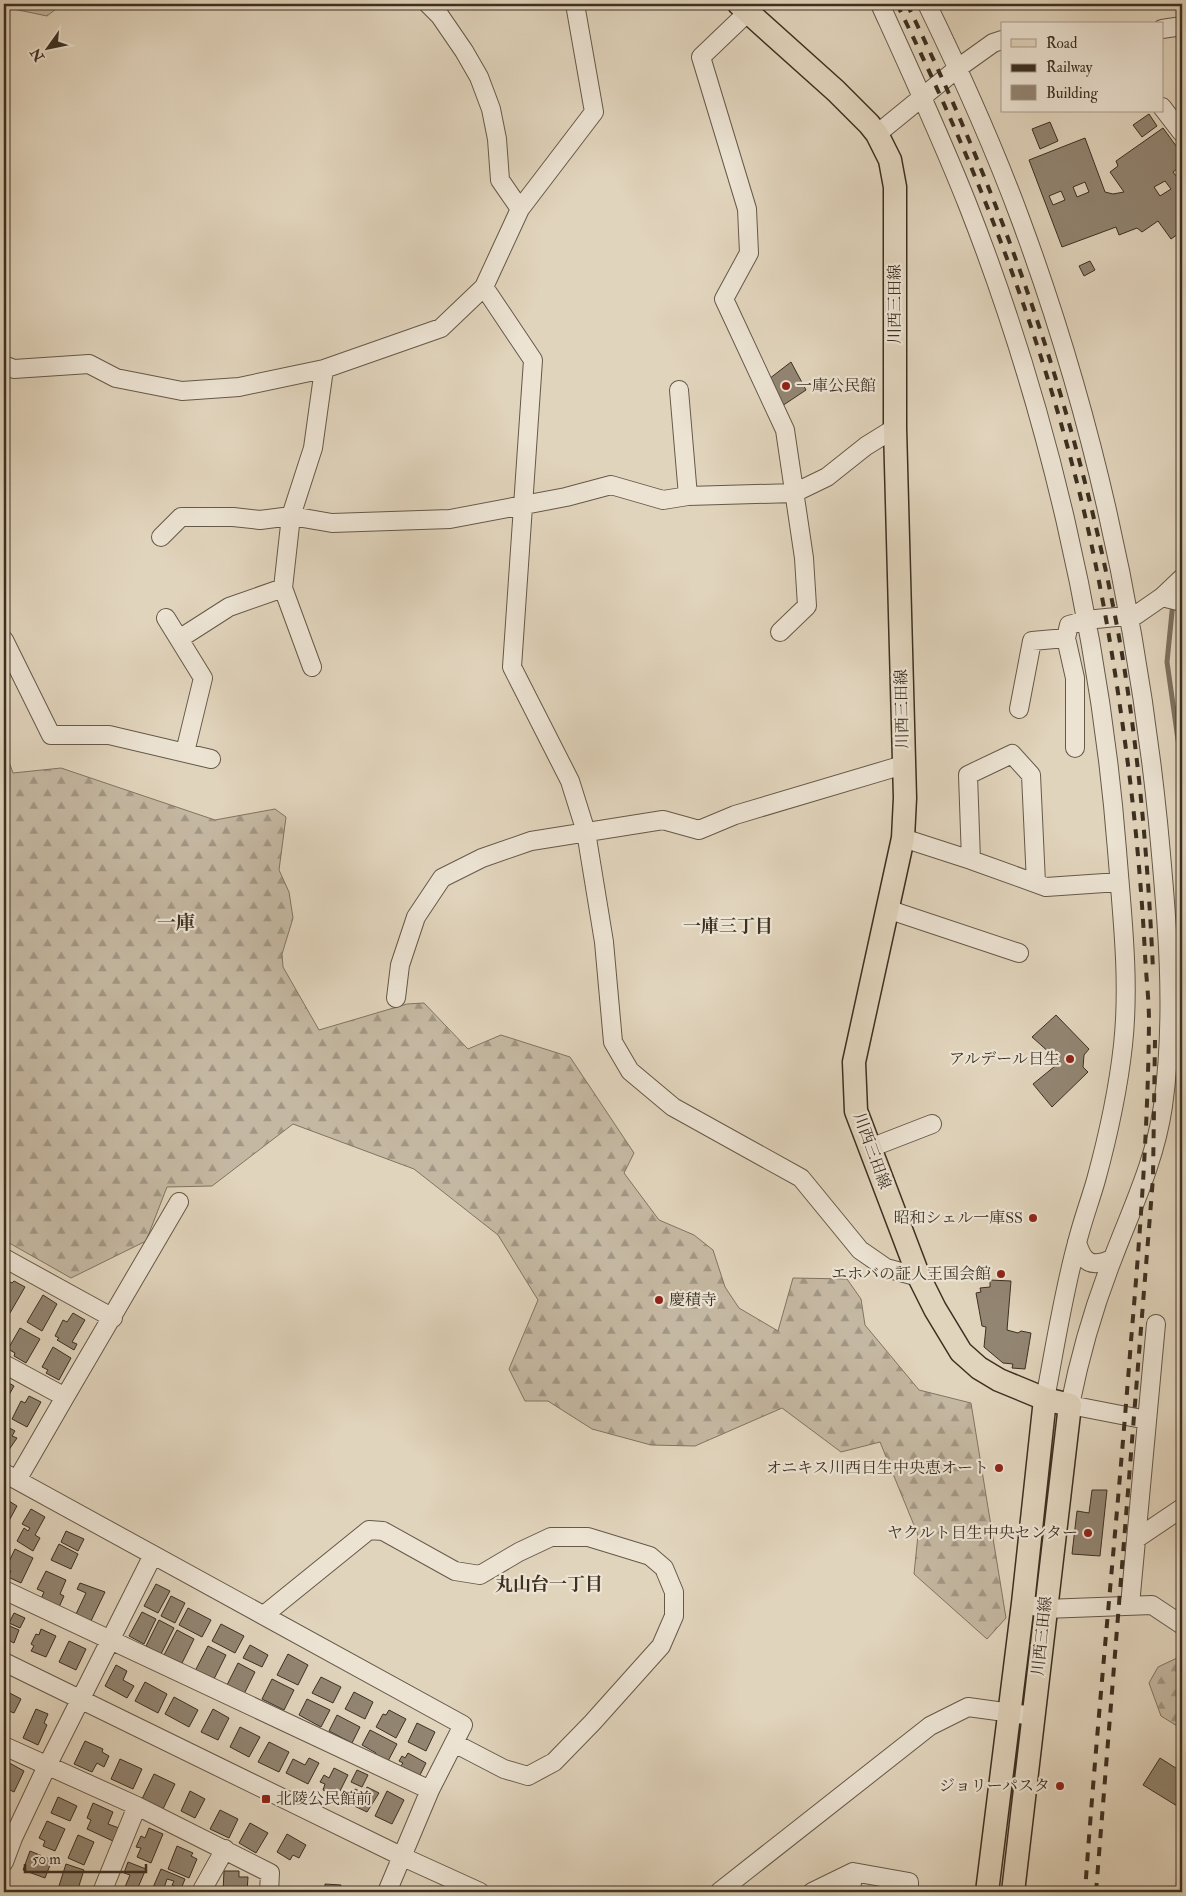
<svg xmlns="http://www.w3.org/2000/svg" width="1186" height="1896" viewBox="0 0 1186 1896" font-family="'IM FELL Double Pica','Noto Serif JP',serif">
<defs>
<pattern id="forest-firs" width="22" height="20" patternUnits="userSpaceOnUse" patternTransform="scale(1.25)"><rect width="22" height="20" fill="#c5b8a2"/><path d="M5 1l3.5 6h-7zM16 11l3.5 6h-7z" fill="#a19684"/></pattern>
</defs>
<rect width="100%" height="100%" fill="#e1d4bc"/>
<filter id="stains"><feTurbulence type="fractalNoise" baseFrequency=".004" numOctaves="4"/><feColorMatrix values="0 0 0 0 .2 0 0 0 0 .09 0 0 0 0 .02 0 0 0 .5 -.17"/></filter>
<radialGradient id="worn" r=".72"><stop offset=".6" stop-color="#630" stop-opacity="0"/><stop offset="1" stop-color="#630" stop-opacity=".3"/></radialGradient>
<!-- forest -->
<path fill="url(#forest-firs)" stroke="#807462" d="M 4,4 L 58,4 L 56,9 L 47,16 L 4,7 Z
M 4,748 L 13,773 L 61,768 L 215,820 L 275,809 L 286,817 L 279,870 L 289,892 L 293,918 L 282,954 L 283,967 L 319,1030 L 407,1004 L 424,1003 L 468,1049 L 501,1035 L 570,1057 L 634,1153 L 624,1173 L 659,1220 L 694,1235 L 713,1250 L 725,1287 L 739,1308 L 778,1331 L 793,1278 L 847,1279 L 861,1299 L 865,1325 L 919,1390 L 971,1403 L 1006,1618 L 987,1639 L 914,1574 L 918,1535 L 880,1442 L 841,1452 L 782,1408 L 695,1446 L 651,1445 L 592,1429 L 548,1401 L 525,1401 L 509,1369 L 538,1300 L 498,1235 L 414,1169 L 293,1124 L 212,1186 L 167,1187 L 146,1241 L 71,1278 L 4,1240 Z
M 1179,1657 L 1182,1658 L 1182,1729 L 1161,1716 L 1149,1683 L 1158,1667 Z"/>
<g fill="none" stroke-linecap="round" stroke-linejoin="round">
<!-- stream -->
<path stroke="#7d715f" stroke-width="5" d="M 1173,602 L 1167,662 L 1182,768"/>
</g>
<!-- building -->
<path fill="#928572" stroke="#3c3022" fill-rule="evenodd" d="M 1149,114 L 1157,126 L 1142,137 L 1133,125 Z
M 1050,122 L 1058,141 L 1040,149 L 1032,129 Z
M 1163,128 L 1182,154 L 1182,165 L 1173,172 L 1180,181 L 1182,179 L 1182,231 L 1171,239 L 1158,221 L 1142,232 L 1137,228 L 1119,235 L 1116,227 L 1062,247 L 1029,160 L 1085,138 L 1105,192 L 1113,194 L 1124,192 L 1110,172 L 1118,166 L 1116,161 ZM 1165,181 L 1171,189 L 1160,196 L 1154,187 ZM 1085,182 L 1089,192 L 1077,197 L 1073,187 ZM 1061,191 L 1065,200 L 1053,205 L 1049,196 Z
M 1090,261 L 1095,270 L 1084,276 L 1079,266 Z
M 791,362 L 806,390 L 779,408 L 765,382 Z
M 1056,1015 L 1089,1049 L 1084,1055 L 1083,1067 L 1088,1072 L 1052,1107 L 1033,1084 L 1060,1062 L 1032,1037 Z
M 990,1280 L 1011,1281 L 1007,1330 L 1018,1333 L 1021,1331 L 1031,1333 L 1025,1369 L 1012,1368 L 1013,1364 L 1003,1363 L 984,1347 L 986,1327 L 982,1326 L 976,1293 L 981,1292 L 980,1288 L 990,1287 Z
M 8,1281 L 12,1283 L 14,1281 L 25,1287 L 10,1313 L 4,1309 L 4,1288 Z
M 43,1295 L 57,1304 L 42,1331 L 27,1322 Z
M 73,1313 L 85,1320 L 72,1342 L 77,1344 L 74,1350 L 57,1340 L 59,1338 L 55,1336 L 63,1320 L 67,1322 Z
M 20,1328 L 40,1339 L 26,1363 L 14,1356 L 15,1353 L 8,1349 Z
M 53,1347 L 71,1358 L 59,1380 L 46,1373 L 48,1370 L 42,1367 Z
M 4,1380 L 14,1386 L 4,1404 Z
M 29,1396 L 41,1402 L 27,1427 L 12,1419 L 21,1401 L 25,1403 Z
M 4,1425 L 15,1431 L 12,1436 L 17,1438 L 4,1457 Z
M 1092,1490 L 1107,1490 L 1100,1556 L 1072,1554 L 1077,1511 L 1089,1513 Z
M 4,1498 L 17,1506 L 4,1530 Z
M 31,1509 L 45,1517 L 35,1535 L 40,1538 L 33,1551 L 17,1541 L 24,1528 L 28,1531 L 30,1528 L 22,1524 Z
M 66,1531 L 84,1539 L 78,1551 L 61,1542 Z
M 59,1544 L 78,1554 L 71,1569 L 51,1560 Z
M 15,1549 L 33,1558 L 21,1583 L 8,1577 L 11,1571 L 6,1568 Z
M 46,1571 L 66,1580 L 60,1594 L 64,1596 L 59,1607 L 41,1599 L 44,1592 L 37,1589 Z
M 80,1583 L 105,1592 L 91,1621 L 76,1614 L 86,1593 L 77,1589 Z
M 156,1584 L 170,1591 L 158,1613 L 144,1606 Z
M 171,1596 L 185,1603 L 175,1623 L 161,1616 Z
M 188,1608 L 211,1620 L 202,1637 L 179,1625 Z
M 142,1612 L 156,1619 L 144,1644 L 129,1636 Z
M 14,1613 L 25,1618 L 20,1628 L 9,1623 Z
M 159,1620 L 174,1628 L 161,1654 L 146,1646 Z
M 5,1624 L 19,1630 L 14,1643 L 4,1638 Z
M 221,1624 L 244,1636 L 235,1653 L 212,1641 Z
M 41,1629 L 56,1636 L 46,1657 L 31,1651 L 34,1646 L 31,1644 L 36,1634 L 39,1635 Z
M 177,1630 L 194,1639 L 182,1663 L 164,1655 Z
M 69,1641 L 86,1649 L 76,1670 L 59,1662 Z
M 250,1645 L 268,1655 L 262,1667 L 243,1658 Z
M 208,1646 L 226,1655 L 213,1681 L 195,1671 Z
M 288,1654 L 308,1665 L 298,1685 L 277,1675 Z
M 238,1663 L 255,1672 L 244,1694 L 227,1685 Z
M 116,1665 L 127,1671 L 123,1680 L 134,1686 L 127,1698 L 105,1686 Z
M 321,1677 L 341,1687 L 333,1703 L 312,1693 Z
M 272,1679 L 294,1690 L 284,1710 L 262,1699 Z
M 145,1682 L 167,1694 L 158,1713 L 135,1701 Z
M 4,1690 L 21,1699 L 14,1713 L 9,1711 L 6,1717 L 4,1716 Z
M 354,1692 L 373,1702 L 365,1719 L 345,1709 Z
M 174,1697 L 198,1710 L 189,1727 L 165,1714 Z
M 307,1699 L 330,1710 L 321,1727 L 299,1715 Z
M 36,1709 L 48,1714 L 44,1723 L 47,1725 L 38,1745 L 23,1738 Z
M 213,1709 L 229,1718 L 218,1740 L 201,1732 Z
M 389,1710 L 406,1719 L 396,1738 L 376,1727 L 383,1714 L 386,1715 Z
M 337,1715 L 360,1727 L 352,1743 L 329,1731 Z
M 417,1723 L 435,1732 L 426,1751 L 408,1742 Z
M 240,1727 L 260,1737 L 249,1757 L 230,1747 Z
M 370,1730 L 397,1744 L 387,1763 L 374,1757 L 376,1753 L 362,1745 Z
M 85,1741 L 103,1749 L 102,1752 L 109,1756 L 104,1767 L 97,1763 L 92,1772 L 74,1764 Z
M 269,1742 L 289,1752 L 279,1772 L 258,1762 Z
M 408,1753 L 426,1763 L 419,1777 L 400,1767 L 403,1763 L 399,1761 L 402,1756 L 405,1758 Z
M 309,1758 L 319,1763 L 308,1784 L 286,1773 L 293,1759 L 305,1765 Z
M 1160,1758 L 1182,1772 L 1182,1809 L 1143,1785 Z
M 120,1759 L 142,1769 L 133,1789 L 111,1779 Z
M 4,1760 L 24,1771 L 14,1792 L 4,1787 Z
M 334,1768 L 348,1775 L 337,1797 L 323,1790 L 325,1784 L 320,1782 L 324,1775 L 329,1778 Z
M 357,1770 L 368,1775 L 362,1787 L 351,1782 Z
M 154,1774 L 175,1784 L 163,1809 L 142,1799 Z
M 367,1787 L 379,1793 L 367,1812 L 348,1803 L 355,1789 L 364,1793 Z
M 190,1791 L 205,1799 L 195,1818 L 181,1811 Z
M 387,1791 L 404,1800 L 392,1824 L 375,1816 Z
M 58,1797 L 77,1806 L 70,1821 L 51,1813 Z
M 93,1803 L 113,1812 L 108,1824 L 119,1828 L 113,1841 L 87,1829 L 91,1820 L 87,1818 Z
M 220,1810 L 238,1819 L 229,1838 L 210,1829 Z
M 47,1821 L 65,1829 L 55,1851 L 43,1846 L 45,1841 L 39,1838 Z
M 250,1823 L 268,1833 L 256,1853 L 239,1843 Z
M 149,1828 L 163,1834 L 151,1863 L 137,1857 L 141,1848 L 136,1847 L 141,1836 L 145,1838 Z
M 287,1834 L 306,1845 L 299,1858 L 293,1855 L 290,1860 L 277,1852 Z
M 78,1835 L 94,1842 L 84,1865 L 68,1858 Z
M 177,1846 L 193,1853 L 191,1856 L 197,1859 L 189,1878 L 168,1869 Z
M 30,1851 L 52,1860 L 45,1878 L 23,1870 Z
M 128,1862 L 146,1869 L 136,1892 L 125,1887 L 130,1875 L 124,1873 Z
M 66,1864 L 84,1870 L 77,1892 L 68,1892 L 58,1889 Z
M 161,1869 L 185,1879 L 181,1889 L 172,1885 L 174,1881 L 167,1879 L 164,1888 L 169,1890 L 168,1892 L 151,1892 Z
M 224,1871 L 239,1871 L 239,1877 L 248,1877 L 247,1892 L 223,1892 Z
M 325,1884 L 341,1885 L 340,1892 L 325,1892 Z"/>
<g fill="none" stroke-linecap="round" stroke-linejoin="round">
<!-- minor casing -->
<g stroke="#655948" stroke-width="20">
<path id="minor" d="M 428,4 L 440,16 L 464,51 L 479,77 L 491,109 L 497,139 L 500,180 L 520,209 L 484,287 L 533,360 L 512,667 L 570,781 L 586,832 L 604,942 L 613,1042 L 630,1071 L 673,1107 L 801,1178 L 860,1250 L 886,1268 L 919,1277
M 880,4 C 910,70 940,135 967,203 C 1047,406 1100,633 1117,850 C 1122,915 1130,981 1123,1045 C 1118,1091 1108,1136 1096,1180 C 1090,1201 1082,1222 1077,1243 C 1063,1294 1055,1347 1045,1399
M 927,4 C 961,74 993,145 1020,218 C 1092,412 1137,616 1158,822 C 1167,916 1176,1013 1163,1106 C 1155,1161 1132,1208 1113,1258 C 1094,1306 1080,1355 1070,1405 L 1147,1420
M 748,12 L 701,57 L 747,209 L 749,253 L 724,299 L 785,430 L 804,558 L 807,606 L 780,632
M 1162,29 L 1182,26
M 1162,107 L 1182,133
M 877,134 L 958,68 L 993,43 L 1002,40
M 520,209 L 594,112 L 575,4
M 4,365 L 14,369 L 89,364 L 116,378 L 182,391 L 239,387 L 324,369
M 679,390 L 688,496
M 161,537 L 181,517 L 233,517 L 260,520 L 291,516 L 332,523 L 450,519 L 566,497 L 611,485 L 663,500 L 688,496 L 794,493 L 827,477 L 866,446 L 895,428
M 1162,597 L 1182,602
M 166,618 L 203,678 L 185,752
M 179,639 L 229,607 L 283,588
M 4,640 L 51,735 L 109,735 L 211,759
M 312,667 L 283,588 L 291,516 L 313,448 L 324,369 L 441,328 L 484,287
M 1019,709 L 1032,641 L 1066,638
M 1075,748 L 1075,678 L 1066,638 L 1069,625 L 1086,620 L 1136,615 L 1162,597 L 1182,578
M 903,838 L 971,860 L 1046,887 L 1119,882
M 971,860 L 968,775 L 1012,754 L 1031,775 L 1036,883
M 887,909 L 1019,953
M 396,998 L 400,965 L 416,917 L 442,878 L 482,858 L 531,841 L 663,820 L 699,830 L 735,815 L 903,765
M 870,1148 L 932,1124
M 1077,1242 C 1083,1263 1091,1268 1112,1259
M 4,1258 L 113,1318
M 4,1364 L 65,1397 L 179,1202
M 4,1473 L 463,1725 L 430,1790 L 387,1892
M 17,1480 L 65,1397
M 1136,1539 L 1182,1508
M 4,1590 L 430,1790
M 1023,1603 L 1045,1609 L 1152,1605 L 1182,1625
M 1130,1605 L 1156,1324
M 264,1615 L 369,1530 L 383,1531 L 455,1571 L 480,1575 L 519,1552 L 551,1537 L 588,1537 L 650,1556 L 664,1568 L 674,1592 L 674,1616 L 661,1646 L 592,1723 L 554,1762 L 528,1776 L 504,1769 L 454,1743
M 4,1662 L 403,1857 L 480,1892
M 4,1746 L 137,1806 L 270,1873 L 269,1892
M 4,1862 L 13,1838 L 47,1766 L 153,1555
M 102,1892 L 137,1806
M 201,1892 L 225,1849
M 719,1892 L 930,1726 L 968,1707 L 1033,1716
M 812,1892 L 853,1872 L 909,1882 L 909,1892
M 851,1892 L 853,1872"/>
</g>
<!-- major casing -->
<g stroke="#3c3022" stroke-width="25">
<path id="major" d="M 739,4 L 836,91 L 869,124 L 877,134 L 890,160 L 895,187 L 895,428 L 905,798 L 903,838 L 854,1062 L 856,1111 L 919,1277 L 935,1309 L 961,1352 L 979,1368 L 999,1380 L 1045,1399 L 1070,1405 L 1013,1892
M 987,1892 L 1023,1603 L 1045,1399"/>
</g>
<!-- minor -->
<use href="#minor" stroke="#ece3d3" stroke-width="18"/>
<!-- major -->
<use href="#major" stroke="#e1d4bc" stroke-width="22"/>
<!-- rail -->
<path stroke="#3c3022" stroke-width="4" stroke-dasharray="9 9" stroke-linecap="butt" d="M 897,4 C 971,154 1033,312 1075,475 C 1101,575 1117,678 1130,780 C 1137,838 1142,896 1145,954 C 1146,976 1149,999 1149,1022 C 1148,1129 1140,1235 1131,1341 C 1117,1525 1098,1708 1085,1892
M 907,4 C 1007,208 1081,424 1121,648 C 1139,754 1148,862 1153,970
M 1096,1892 L 1153,1178 L 1155,1040"/>
</g>
<!-- markers -->
<g fill="#8f2418" stroke="#ece3d3" stroke-width="2">
<circle cx="786" cy="386" r="5"/>
<circle cx="1070" cy="1059" r="5"/>
<circle cx="1033" cy="1218" r="5"/>
<circle cx="1001" cy="1274" r="5"/>
<circle cx="659" cy="1300" r="5"/>
<circle cx="999" cy="1468" r="5"/>
<circle cx="1088" cy="1533" r="5"/>
<circle cx="1060" cy="1786" r="5"/>
<rect x="261" y="1794" width="10" height="10" rx="2.5"/>
</g>
<g text-anchor="middle" dominant-baseline="central" stroke-width="4.5" stroke-linejoin="round" paint-order="stroke">
<!-- street labels -->
<g font-size="16" fill="#3c3022" stroke="#ece3d3">
<text transform="translate(895 304) rotate(-90)">川西三田線</text>
<text transform="translate(902 709) rotate(-91)">川西三田線</text>
<text transform="translate(872 1151) rotate(70)">川西三田線</text>
<text transform="translate(1042 1636) rotate(-84)">川西三田線</text>
</g>
<!-- poi labels -->
<g font-size="16" fill="#3c3022" stroke="#ece3d3" text-anchor="end">
<text x="796" y="386" text-anchor="start">一庫公民館</text>
<text x="1060" y="1059">アルデール日生</text>
<text x="1023" y="1218">昭和シェル一庫SS</text>
<text x="991" y="1274">エホバの証人王国会館</text>
<text x="669" y="1300" text-anchor="start">慶積寺</text>
<text x="989" y="1468">オニキス川西日生中央恵オート</text>
<text x="1078" y="1533">ヤクルト日生中央センター</text>
<text x="1050" y="1786">ジョリーパスタ</text>
<text x="276" y="1799" text-anchor="start">北陵公民館前</text>
</g>
<!-- neighbourhood labels -->
<g font-size="18" font-weight="bold" fill="#3c3022" stroke="#ece3d3">
<text x="728" y="926">一庫三丁目</text>
<text x="549" y="1584">丸山台一丁目</text>
</g>
<!-- quarter labels -->
<g font-size="19" font-weight="bold" fill="#3c3022" stroke="#ece3d3">
<text x="176" y="923">一庫</text>
</g>
</g>
<!-- margin -->
<rect width="1186" height="1896" fill="none" stroke="#e1d4bc" stroke-width="20"/>
<rect x="5" y="5" width="1176" height="1886" fill="none" stroke="#3c3022" stroke-width="2.5"/>
<rect x="10" y="10" width="1166" height="1876" fill="none" stroke="#3c3022"/>
<!-- legend -->
<rect x="1001" y="22" width="162" height="90" fill="#ece3d3" stroke="#a69b8c"/>
<rect x="1011" y="39" width="25" height="8" fill="#e1d4bc" stroke="#a69b8c"/>
<text x="1046" y="48" font-size="15" fill="#3c3022">Road</text>
<rect x="1011" y="64" width="25" height="8" fill="#3c3022" stroke="#a69b8c"/>
<text x="1046" y="72" font-size="15" fill="#3c3022">Railway</text>
<rect x="1011" y="85" width="25" height="15" fill="#928572" stroke="#a69b8c"/>
<text x="1046" y="98" font-size="15" fill="#3c3022">Building</text>
<!-- north arrow -->
<g transform="translate(48 48) rotate(237)" stroke="#ece3d3" stroke-width="4" paint-order="stroke">
<path d="M0-4L9 19L0 12L-9 19Z" fill="#3c3022"/>
<text y="-8" font-size="14" font-weight="bold" text-anchor="middle" fill="#3c3022">N</text>
</g>
<!-- scale -->
<path d="M25 1864v8h121v-8" fill="none" stroke="#3c3022" stroke-width="2.5"/>
<text x="32" y="1864" font-size="15" fill="#3c3022" stroke="#ece3d3" stroke-width="4" paint-order="stroke">50 m</text>
<rect width="100%" height="100%" filter="url(#stains)"/>
<rect width="100%" height="100%" fill="url(#worn)"/>
</svg>
